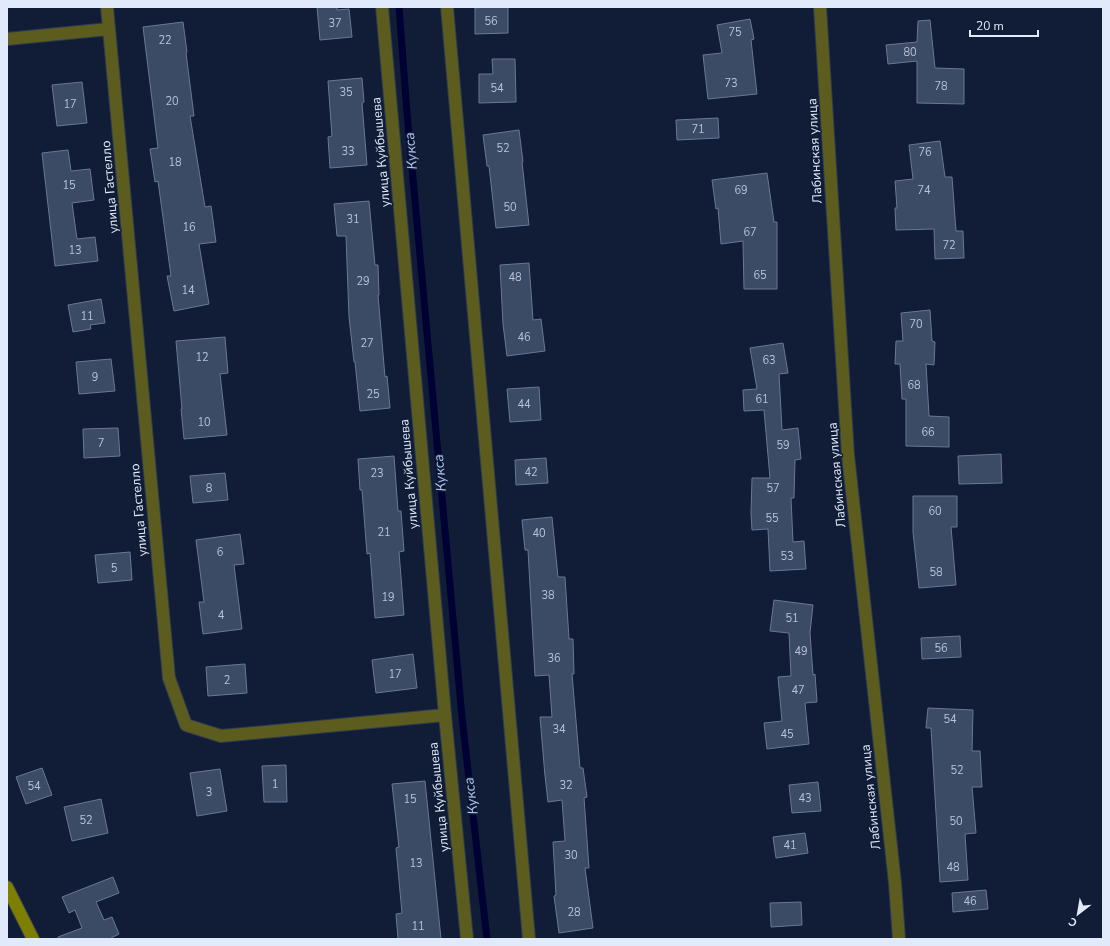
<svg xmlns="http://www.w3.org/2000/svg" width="1110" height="946" viewBox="0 0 1110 946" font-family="'Nunito Sans',sans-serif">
<rect width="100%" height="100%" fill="#111d36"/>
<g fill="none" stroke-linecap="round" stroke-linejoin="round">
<!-- stream -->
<path stroke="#000133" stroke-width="7" d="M 399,7 L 407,113 L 462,717 L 487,939"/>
</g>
<!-- building -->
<path fill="#3b4a65" stroke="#687896" d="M 317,7 L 337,7 L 337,10 L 349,9 L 352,37 L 320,40 Z
M 487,7 L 508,7 L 508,33 L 475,34 L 475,8 Z
M 750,19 L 754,39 L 751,40 L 757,94 L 708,99 L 703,55 L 722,53 L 717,25 Z
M 930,20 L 935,68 L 964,69 L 964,104 L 917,103 L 917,61 L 888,64 L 886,45 L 917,42 L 918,21 Z
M 183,22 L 187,52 L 186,53 L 194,116 L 190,116 L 205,207 L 211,206 L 216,242 L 199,244 L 209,304 L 174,311 L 167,276 L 171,276 L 158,181 L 155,182 L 150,149 L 158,148 L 143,27 Z
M 492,59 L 515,59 L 516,102 L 479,103 L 479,74 L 493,74 Z
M 362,78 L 364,102 L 362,103 L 367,165 L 330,168 L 328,137 L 332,136 L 328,81 Z
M 82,82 L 87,123 L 57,126 L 52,85 Z
M 718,118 L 719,138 L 677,140 L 676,120 Z
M 519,130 L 523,162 L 522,162 L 529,225 L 496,228 L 489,166 L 487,166 L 483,135 Z
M 940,141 L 945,177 L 952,177 L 956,231 L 963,231 L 964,258 L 935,259 L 934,229 L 896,230 L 895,208 L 897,208 L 895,181 L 913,179 L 909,145 Z
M 68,150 L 71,171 L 90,169 L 94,200 L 72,203 L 77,239 L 95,237 L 98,261 L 55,266 L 42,153 Z
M 767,173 L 774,222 L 777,222 L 777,289 L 744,289 L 743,241 L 721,244 L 718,208 L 716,209 L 712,180 Z
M 369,201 L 375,265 L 378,265 L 379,295 L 378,295 L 385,377 L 387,376 L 390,408 L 360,411 L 355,362 L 354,362 L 349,317 L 346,236 L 337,236 L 334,204 Z
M 529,263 L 533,320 L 541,319 L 545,351 L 507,356 L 503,324 L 500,265 Z
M 101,299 L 105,323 L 90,325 L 91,329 L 73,332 L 68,305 Z
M 930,310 L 932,341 L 935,342 L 934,365 L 926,364 L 929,416 L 949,417 L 949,447 L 906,446 L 906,399 L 902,399 L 900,364 L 895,364 L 896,341 L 903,341 L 901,313 Z
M 225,337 L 228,373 L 220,374 L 227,435 L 184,439 L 181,409 L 182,409 L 176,341 Z
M 783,343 L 788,373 L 779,374 L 782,430 L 798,428 L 801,459 L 795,460 L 794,498 L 791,498 L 793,542 L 804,541 L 806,569 L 770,571 L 768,529 L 752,530 L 751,513 L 752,478 L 770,478 L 764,410 L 744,411 L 743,390 L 757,389 L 750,348 Z
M 111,359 L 115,391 L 79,394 L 76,362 Z
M 539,387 L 541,420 L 510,422 L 507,389 Z
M 118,428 L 120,456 L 84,458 L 83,429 Z
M 1001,454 L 1002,483 L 959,484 L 958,456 Z
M 394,456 L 398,511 L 401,511 L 404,551 L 399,552 L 404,615 L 375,618 L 370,553 L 367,554 L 362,490 L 360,490 L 358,459 Z
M 546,458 L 548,483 L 516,485 L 515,460 Z
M 225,473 L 228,500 L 193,503 L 190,476 Z
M 913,496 L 957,496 L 957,527 L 951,527 L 956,585 L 919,588 L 913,532 Z
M 552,517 L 558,577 L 565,577 L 569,639 L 573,639 L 574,674 L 572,674 L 580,768 L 583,768 L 587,797 L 584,798 L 589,868 L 585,868 L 593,928 L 559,933 L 554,896 L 556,895 L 553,842 L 565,841 L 562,800 L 548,802 L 545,776 L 540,717 L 552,717 L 549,675 L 535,676 L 528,550 L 525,550 L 522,520 Z
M 240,534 L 244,564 L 234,565 L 242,629 L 203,634 L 199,602 L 204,602 L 196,540 Z
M 130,552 L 132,580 L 98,583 L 95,555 Z
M 774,600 L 813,605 L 810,633 L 813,675 L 815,674 L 817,702 L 805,703 L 809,744 L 767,749 L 764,723 L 782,721 L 778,677 L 791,676 L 789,633 L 770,631 Z
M 960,636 L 961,657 L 922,659 L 921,638 Z
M 413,654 L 417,688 L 376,693 L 372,660 Z
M 245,664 L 247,693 L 208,696 L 206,667 Z
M 928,708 L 973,710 L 972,751 L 980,751 L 982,787 L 972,787 L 976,833 L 965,834 L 968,880 L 940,882 L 931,728 L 926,728 Z
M 286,765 L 287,802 L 264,802 L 262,766 Z
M 42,768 L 52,795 L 26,804 L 16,777 Z
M 220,769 L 227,811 L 197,816 L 190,773 Z
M 425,781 L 441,939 L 398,939 L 396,914 L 402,913 L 396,848 L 399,847 L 392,784 Z
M 818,782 L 821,811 L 792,813 L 789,785 Z
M 101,799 L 108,833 L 72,841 L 64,807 Z
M 805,833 L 808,853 L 776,858 L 773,837 Z
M 113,877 L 119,893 L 96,902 L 104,920 L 112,917 L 119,934 L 111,938 L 111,939 L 58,939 L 58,937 L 82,928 L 75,910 L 69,913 L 62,897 Z
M 986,890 L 988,909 L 953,912 L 952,893 Z
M 801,902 L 802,925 L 771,927 L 770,903 Z"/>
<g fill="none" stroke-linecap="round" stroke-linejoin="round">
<!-- street casing -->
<g stroke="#2e3a52" stroke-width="14">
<path id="street" d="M 107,7 L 169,678 L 186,725 L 221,736 L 445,715
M 382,7 L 445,715 L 467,939
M 447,7 L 529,939
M 820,7 L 848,455 L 895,883 L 899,939
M 7,39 L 109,29"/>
</g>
<!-- secondary casing -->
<g stroke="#2e3a52" stroke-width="14">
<path id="secondary" d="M 7,887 L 33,939"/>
</g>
<!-- street -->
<use href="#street" stroke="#5b5c1d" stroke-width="12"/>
<!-- secondary -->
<use href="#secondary" stroke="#7e7e00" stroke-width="12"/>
</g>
<g text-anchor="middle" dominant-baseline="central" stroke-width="3" stroke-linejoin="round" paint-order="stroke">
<!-- number labels -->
<g font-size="11" fill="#b7c2d6">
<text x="491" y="21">56</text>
<text x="335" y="23">37</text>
<text x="735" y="32">75</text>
<text x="165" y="40">22</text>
<text x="910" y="52">80</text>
<text x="731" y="83">73</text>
<text x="941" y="86">78</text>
<text x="497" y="88">54</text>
<text x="346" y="92">35</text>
<text x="172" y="101">20</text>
<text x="70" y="104">17</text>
<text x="698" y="129">71</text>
<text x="503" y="148">52</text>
<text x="348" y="151">33</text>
<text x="925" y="152">76</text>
<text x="175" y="162">18</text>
<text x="69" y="185">15</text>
<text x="741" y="190">69</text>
<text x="924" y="190">74</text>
<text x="510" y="207">50</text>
<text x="353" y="219">31</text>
<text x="189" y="227">16</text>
<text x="750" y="232">67</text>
<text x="949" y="245">72</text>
<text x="75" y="250">13</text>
<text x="760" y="275">65</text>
<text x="515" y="277">48</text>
<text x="363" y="281">29</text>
<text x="188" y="290">14</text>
<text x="87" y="316">11</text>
<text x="916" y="324">70</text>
<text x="524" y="337">46</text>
<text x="367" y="343">27</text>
<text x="202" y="357">12</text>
<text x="769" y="360">63</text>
<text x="95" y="377">9</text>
<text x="914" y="385">68</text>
<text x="373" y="394">25</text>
<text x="762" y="399">61</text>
<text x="524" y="404">44</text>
<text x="204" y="422">10</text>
<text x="928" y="432">66</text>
<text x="101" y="443">7</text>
<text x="783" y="445">59</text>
<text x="531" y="472">42</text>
<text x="377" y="473">23</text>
<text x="209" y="488">8</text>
<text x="773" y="488">57</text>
<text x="935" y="511">60</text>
<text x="772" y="518">55</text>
<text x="384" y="532">21</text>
<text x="539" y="533">40</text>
<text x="220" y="552">6</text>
<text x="787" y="556">53</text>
<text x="114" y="568">5</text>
<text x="936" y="572">58</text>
<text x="548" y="595">38</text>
<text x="388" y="597">19</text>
<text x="221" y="615">4</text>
<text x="792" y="618">51</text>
<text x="941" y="648">56</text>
<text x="801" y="651">49</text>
<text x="554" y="658">36</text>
<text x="395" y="674">17</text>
<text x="227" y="680">2</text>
<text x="798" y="690">47</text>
<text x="950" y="719">54</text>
<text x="559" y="729">34</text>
<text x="787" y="734">45</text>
<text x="957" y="770">52</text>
<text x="275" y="784">1</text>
<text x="566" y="785">32</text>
<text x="34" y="786">54</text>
<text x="209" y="792">3</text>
<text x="805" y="798">43</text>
<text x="410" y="799">15</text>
<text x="86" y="820">52</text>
<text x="956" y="821">50</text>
<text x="790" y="845">41</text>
<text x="571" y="855">30</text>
<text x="416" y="863">13</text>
<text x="953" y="867">48</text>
<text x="970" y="901">46</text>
<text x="574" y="912">28</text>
<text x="418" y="926">11</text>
</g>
<!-- street labels -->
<g font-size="13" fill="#e0eafb" stroke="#111d36">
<text transform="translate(815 151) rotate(-93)">Лабинская улица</text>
<text transform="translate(381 152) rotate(-95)">улица Куйбышева</text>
<text transform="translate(110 187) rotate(-95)">улица Гастелло</text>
<text transform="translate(409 474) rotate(-95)">улица Куйбышева</text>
<text transform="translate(837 475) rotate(-95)">Лабинская улица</text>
<text transform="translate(139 510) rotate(-95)">улица Гастелло</text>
<text transform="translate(439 797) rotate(-96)">улица Куйбышева</text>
<text transform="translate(871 797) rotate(-96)">Лабинская улица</text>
</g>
<!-- water labels -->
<g font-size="14" font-style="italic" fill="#b0c6ee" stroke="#111d36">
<text transform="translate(411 151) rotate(-95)">Кукса</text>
<text transform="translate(440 473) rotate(-95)">Кукса</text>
<text transform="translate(471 796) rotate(-97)">Кукса</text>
</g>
</g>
<!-- border -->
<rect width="1110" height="946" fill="none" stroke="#e0eafb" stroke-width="16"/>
<!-- north arrow -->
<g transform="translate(1078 914) rotate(211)" stroke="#111d36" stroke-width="3" paint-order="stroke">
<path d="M0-3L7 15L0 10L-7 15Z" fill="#e0eafb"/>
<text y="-6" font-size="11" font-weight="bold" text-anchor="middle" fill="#e0eafb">С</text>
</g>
<!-- scale -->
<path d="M970 30v6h68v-6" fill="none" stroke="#e0eafb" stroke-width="2"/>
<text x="976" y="30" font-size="12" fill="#e0eafb" stroke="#111d36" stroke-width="3" paint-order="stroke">20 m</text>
</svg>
